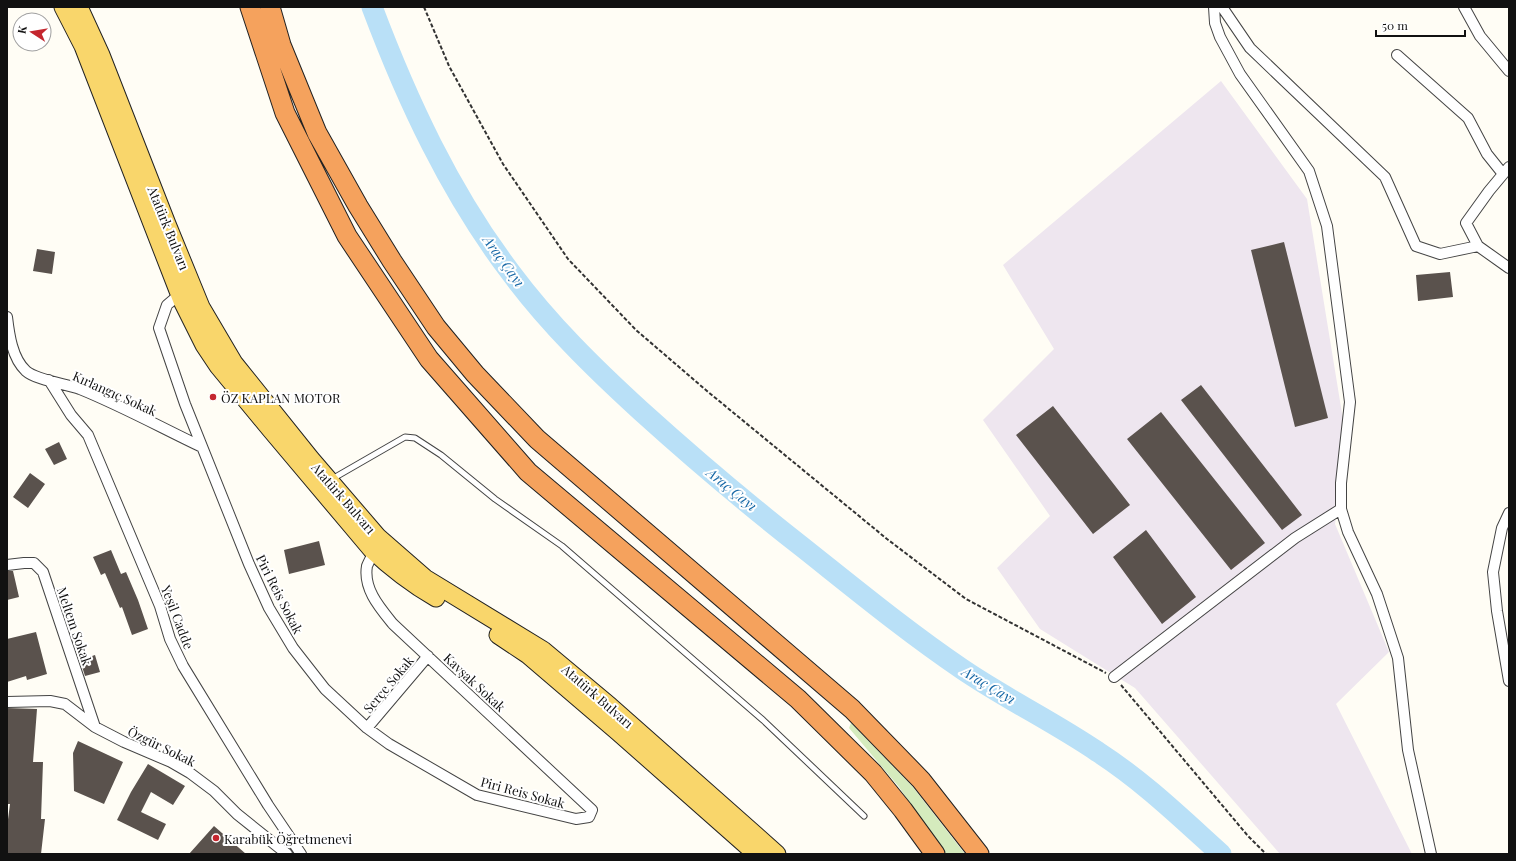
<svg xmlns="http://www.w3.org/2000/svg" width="1516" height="861" viewBox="0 0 1516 861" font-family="'Playfair Display',serif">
<rect width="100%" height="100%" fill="#fffdf5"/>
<!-- industrial -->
<path fill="#eee6ef" d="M 1221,81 L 1307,199 L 1347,444 L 1335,524 L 1389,652 L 1336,704 L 1412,854 L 1280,854 L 1135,688 L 1040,629 L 997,568 L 1050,516 L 983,420 L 1054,349 L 1003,265 Z"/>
<!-- green -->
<path fill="#d5ebbd" d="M 851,723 L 912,786 L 965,854 L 944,854 L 899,787 L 849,728 Z"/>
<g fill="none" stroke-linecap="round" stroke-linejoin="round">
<!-- river -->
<path stroke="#b9e0f7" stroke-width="21" d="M 372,7 C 407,100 450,193 511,273 C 549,324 594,368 641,411 C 693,458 746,503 801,546 C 854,588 906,631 962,669 C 1006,699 1054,722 1098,752 C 1143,781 1181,818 1221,854"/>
</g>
<!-- building -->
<path fill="#5a524d" d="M 1284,242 L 1328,418 L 1295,427 L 1251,250 Z
M 37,249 L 55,252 L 52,274 L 33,271 Z
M 1450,272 L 1453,297 L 1418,301 L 1416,275 Z
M 1201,385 L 1302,515 L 1282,530 L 1181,400 Z
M 1053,406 L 1130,505 L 1093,534 L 1016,435 Z
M 1161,412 L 1265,543 L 1231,570 L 1127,439 Z
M 59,442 L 67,459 L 54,465 L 45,449 Z
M 30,473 L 45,484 L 28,508 L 13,497 Z
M 1146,530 L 1196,597 L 1162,624 L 1113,557 Z
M 319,541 L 325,565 L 289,574 L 284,550 Z
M 111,550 L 121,574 L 126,572 L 138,600 L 148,629 L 132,635 L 122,607 L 120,608 L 105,573 L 101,575 L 93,557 Z
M 7,571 L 13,571 L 19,597 L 7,600 Z
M 36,632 L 47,674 L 27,680 L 26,676 L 7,682 L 7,639 Z
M 95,655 L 100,672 L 85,676 L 80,660 Z
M 7,708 L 37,709 L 33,762 L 43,762 L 41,819 L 45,819 L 41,854 L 7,854 L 7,827 L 10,804 L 7,804 Z
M 78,741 L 123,762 L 104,804 L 74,791 L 73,753 Z
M 148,764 L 185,786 L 173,805 L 151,792 L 141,812 L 166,824 L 158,840 L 117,820 L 131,792 Z
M 214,826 L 246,854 L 189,854 Z"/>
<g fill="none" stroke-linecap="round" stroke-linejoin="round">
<!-- lane casing -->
<g stroke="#444" stroke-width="7">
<path id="lane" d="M 332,479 L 405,437 L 415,438 L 441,455 L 495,499 L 562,546 L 763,720 L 864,816"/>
</g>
<!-- street casing -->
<g stroke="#444" stroke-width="12">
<path id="street" d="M 1214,7 L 1215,23 L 1220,37 L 1240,74 L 1309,171 L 1327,226 L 1350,402 L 1341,483 L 1341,509 L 1348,532 L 1377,594 L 1398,658 L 1408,750 L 1431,854
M 1222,7 L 1250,48 L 1385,177 L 1416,246 L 1440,254 L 1478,246
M 1464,7 L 1480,36 L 1509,71
M 1397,55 L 1468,118 L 1487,154 L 1503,174
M 1509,167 L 1489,191 L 1466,223 L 1478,246 L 1509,268
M 180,294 L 167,305 L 159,328 L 185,404 L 249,564 L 269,608 L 293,648 L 325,689 L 367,728 L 389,744 L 477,795 L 576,819 L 589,817 L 592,810 L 393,624 C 380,608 363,589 367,566 C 369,561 372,556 374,552
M 7,317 C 9,334 12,358 26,371 C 36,380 66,384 80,389 C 122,406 162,428 202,447
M 49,380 L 71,415 L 88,435 L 160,606 L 170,639 L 183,666 L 268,805 L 301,854
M 1509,513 L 1502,528 L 1493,572 L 1497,611 L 1509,681
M 7,565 L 24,563 L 34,563 L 43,572 L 95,727
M 1114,677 L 1295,538 L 1341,509
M 7,702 L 50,701 L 65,704 L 95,727 L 124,742 L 171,762 L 190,773 L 214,791 L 237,814 L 287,854
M 367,728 L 428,656"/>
</g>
<!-- primary casing -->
<g stroke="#222" stroke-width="19">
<path id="primary" d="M 63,7 L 83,46 L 182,301 L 204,345 L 218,366 L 270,429 L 371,549 C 391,568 412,584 436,598
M 79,7 L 101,55 L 167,224 L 201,307 L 234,363 L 311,459 L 378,537 L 425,578 L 543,650 L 610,706 L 777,854
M 498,635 L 528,655 L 618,732 L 756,854"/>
</g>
<!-- highway casing -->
<g stroke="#222" stroke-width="21">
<path id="highway" d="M 250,7 L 285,113 L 347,236 L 429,359 L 528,472 L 798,699 L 873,773 L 903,810 L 935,854
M 270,7 L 281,45 L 317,133 L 358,206 L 392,261 L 436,327 L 475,374 L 537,439 L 852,709 L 921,780 L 979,854"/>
</g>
<!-- path -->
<path stroke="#333" stroke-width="2" stroke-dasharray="4 2" stroke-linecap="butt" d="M 424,7 L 449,66 L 503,164 L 568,259 L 636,330 L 707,391 L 887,539 L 966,599 L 1106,673
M 1121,685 L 1248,836 L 1266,854"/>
<!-- lane -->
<use href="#lane" stroke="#fff" stroke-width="5"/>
<!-- street -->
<use href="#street" stroke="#fff" stroke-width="10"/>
<!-- primary -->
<use href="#primary" stroke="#f9d66b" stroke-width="17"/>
<!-- highway -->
<use href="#highway" stroke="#f5a25d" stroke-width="19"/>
</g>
<!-- markers -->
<g fill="#c4262e" stroke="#fff" stroke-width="1.5">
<circle cx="213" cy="397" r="4"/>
<circle cx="216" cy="838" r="4"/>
</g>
<g text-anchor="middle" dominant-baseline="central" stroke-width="4" stroke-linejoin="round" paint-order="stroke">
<!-- street labels -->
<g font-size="13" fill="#111" stroke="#fff">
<text transform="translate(169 228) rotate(68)">Atatürk Bulvarı</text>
<text transform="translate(115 393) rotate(24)">Kırlangıç Sokak</text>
<text transform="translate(344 498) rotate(49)">Atatürk Bulvarı</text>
<text transform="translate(280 594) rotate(63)">Piri Reis Sokak</text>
<text transform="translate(178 617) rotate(69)">Yeşil Cadde</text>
<text transform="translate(75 626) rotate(71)">Meltem Sokak</text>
<text transform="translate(475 682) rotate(43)">Kavşak Sokak</text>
<text transform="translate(388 684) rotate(-50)">Serçe Sokak</text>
<text transform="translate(598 696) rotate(41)">Atatürk Bulvarı</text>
<text transform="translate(162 746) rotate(26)">Özgür Sokak</text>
<text transform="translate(523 792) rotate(15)">Piri Reis Sokak</text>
</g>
<!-- poi labels -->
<g font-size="13" fill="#111" stroke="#fff" text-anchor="start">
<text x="221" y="397">ÖZ KAPLAN MOTOR</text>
<text x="224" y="838">Karabük Öğretmenevi</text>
</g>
<!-- water labels -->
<g font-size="14" font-style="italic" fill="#1768a6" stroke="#fff">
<text transform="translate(504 261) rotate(54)">Araç Çayı</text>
<text transform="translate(732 489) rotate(39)">Araç Çayı</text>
<text transform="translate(989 685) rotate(31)">Araç Çayı</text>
</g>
</g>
<!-- border -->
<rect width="1516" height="861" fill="none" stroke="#111111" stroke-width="16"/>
<!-- north arrow -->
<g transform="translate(32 32) rotate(282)"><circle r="19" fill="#ffffff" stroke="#a0a0a0"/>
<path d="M0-3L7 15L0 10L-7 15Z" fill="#c4262e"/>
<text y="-6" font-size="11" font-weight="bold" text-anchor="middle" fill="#111111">K</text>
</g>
<!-- scale -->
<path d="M1376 30v6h89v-6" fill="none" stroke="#111111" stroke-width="2"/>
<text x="1382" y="30" font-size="12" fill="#111111" stroke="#ffffff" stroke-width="3" paint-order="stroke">50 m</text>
</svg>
